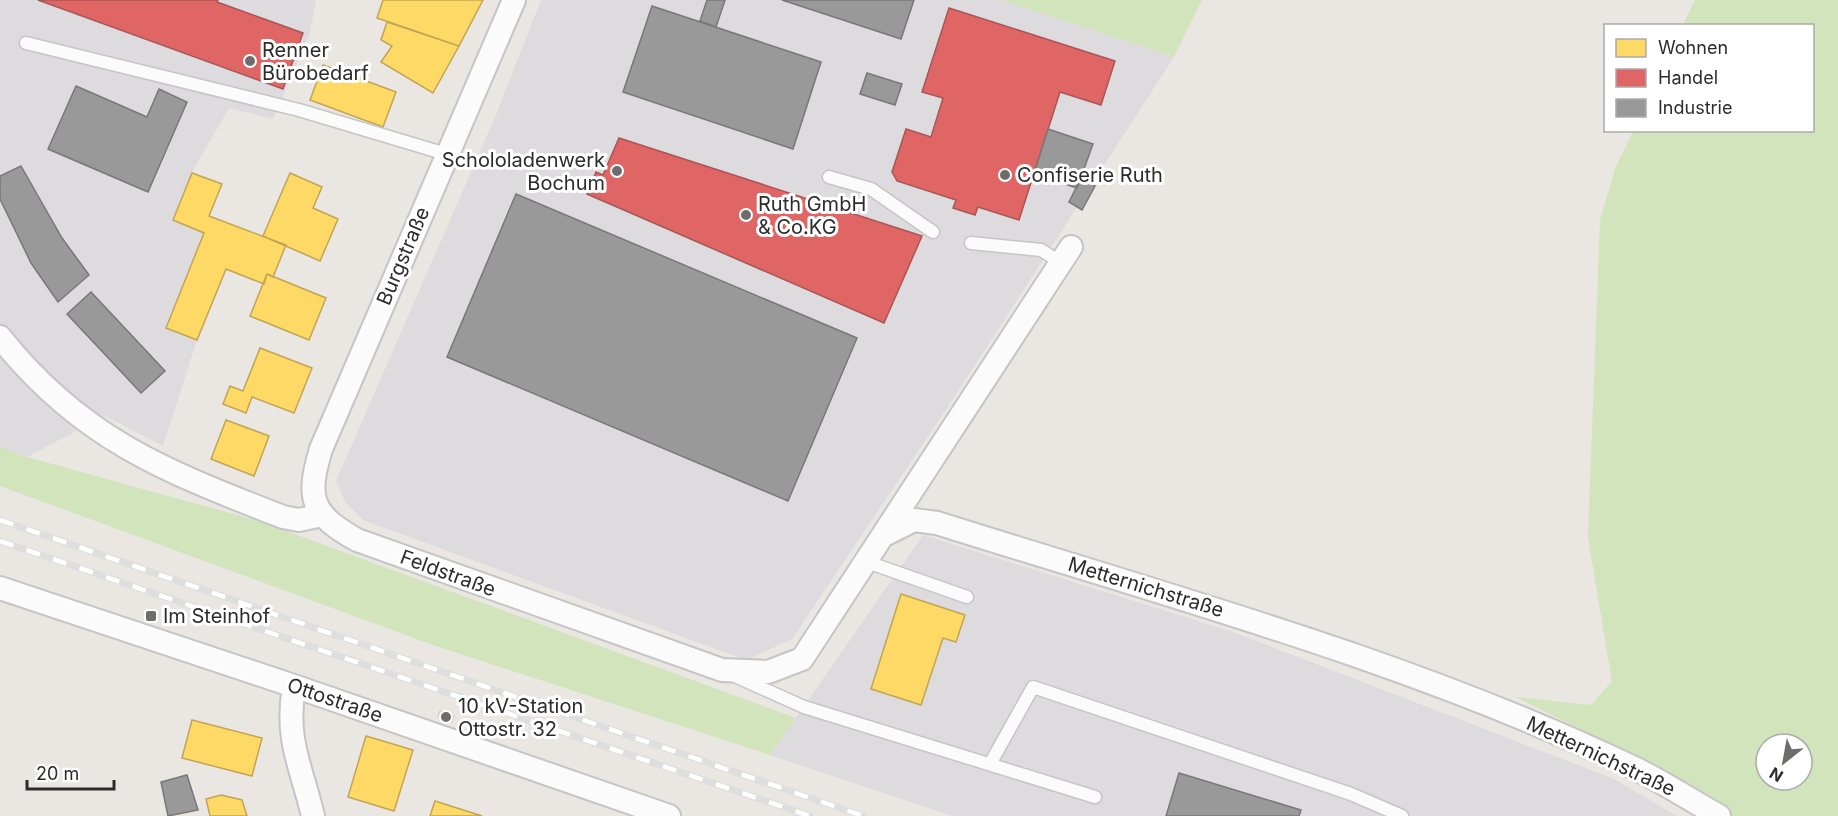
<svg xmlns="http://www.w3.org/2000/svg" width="1838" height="816" viewBox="0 0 1838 816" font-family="Inter,sans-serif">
<rect width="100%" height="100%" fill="#eae6e2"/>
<!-- industrial -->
<path fill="#dddbdd" d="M 0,0 L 316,0 L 310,33 L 273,119 L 229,108 L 192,172 L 222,184 L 209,216 L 241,228 L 197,340 L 163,446 L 105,416 L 27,457 L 0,447 Z
M 541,0 L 1001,0 L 1174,57 L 953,399 L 792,639 L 746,660 L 363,520 L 345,502 L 336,481 L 495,117 Z
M 923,535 L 1233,632 L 1614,779 L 1677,816 L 953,816 L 770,755 Z"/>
<!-- green -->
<path fill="#d2e4bc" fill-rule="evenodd" d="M 1001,0 L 1202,0 L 1174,57 Z
M 1695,0 L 1838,0 L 1838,816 L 1731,816 L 1644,762 L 1516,697 L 1591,705 L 1612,681 L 1588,537 L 1600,220 L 1615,169 L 1633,131 L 1812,130 L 1812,26 L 1683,25 ZM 1766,744 L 1802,744 L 1802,780 L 1766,780 Z
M 0,447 L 27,457 L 259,521 L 796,718 L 770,755 L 433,645 L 0,486 Z"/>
<!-- homes -->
<path fill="#ffd966" stroke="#c0a555" stroke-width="1.5" d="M 383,0 L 483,0 L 459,46 L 377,18 Z
M 387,22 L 459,46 L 433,93 L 381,62 L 392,46 L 381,40 Z
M 323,65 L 396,92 L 383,127 L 310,100 Z
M 192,173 L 222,184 L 209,216 L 286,245 L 273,277 L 267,274 L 264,284 L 226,269 L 197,340 L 166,328 L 204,233 L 173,220 Z
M 290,173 L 322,187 L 313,208 L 338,219 L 320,261 L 263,236 Z
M 267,274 L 326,298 L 309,340 L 250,316 Z
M 260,348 L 312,368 L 294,413 L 252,397 L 246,413 L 223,404 L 230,386 L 243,391 Z
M 226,420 L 269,436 L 254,476 L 211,459 Z
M 901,594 L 965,615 L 956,642 L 943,638 L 921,705 L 871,689 Z
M 192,720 L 262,738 L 252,776 L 182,758 Z
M 366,736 L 413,750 L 394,811 L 348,797 Z
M 221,795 L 242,800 L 247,816 L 210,816 L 206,799 Z
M 435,801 L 482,816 L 430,816 Z"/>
<!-- shops -->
<path fill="#e06666" stroke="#a55" stroke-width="1.5" d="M 38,0 L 218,0 L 217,2 L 303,33 L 283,89 Z
M 949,8 L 1115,61 L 1101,105 L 1060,92 L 1019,220 L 978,207 L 975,215 L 953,208 L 956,200 L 897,181 L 892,172 L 906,129 L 931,137 L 943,98 L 922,92 Z
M 619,138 L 922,236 L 884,323 L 587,194 L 596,172 L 603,175 Z"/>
<!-- industry -->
<path fill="#999" stroke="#787878" stroke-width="1.5" d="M 707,0 L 725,0 L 716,27 L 700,21 Z
M 782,0 L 914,0 L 901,39 Z
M 652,6 L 821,62 L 793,149 L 623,92 Z
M 867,73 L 902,84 L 895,105 L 860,94 Z
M 76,86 L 147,117 L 159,89 L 187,102 L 148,192 L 48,149 Z
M 1048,129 L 1093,144 L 1077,188 L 1034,174 Z
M 21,166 L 62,238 L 89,275 L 58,302 L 31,263 L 0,199 L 0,176 Z
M 1081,178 L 1095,186 L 1082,210 L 1069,202 Z
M 516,194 L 857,338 L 788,501 L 447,357 Z
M 91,292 L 165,371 L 141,393 L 67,314 Z
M 1179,773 L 1301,810 L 1299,816 L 1166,816 Z
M 187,775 L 198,810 L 168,816 L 161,782 Z"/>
<!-- building -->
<path fill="#d1cecb" stroke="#d5d2ce" stroke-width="1.5" d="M 440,711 L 454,716 L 452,722 L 438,717 Z"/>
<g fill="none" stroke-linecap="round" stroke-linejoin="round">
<!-- lane casing -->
<g stroke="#c6c5c5" stroke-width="15">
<path id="lane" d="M 26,43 L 299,110 L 446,154
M 829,177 L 871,189 L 933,232
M 971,243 L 1041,250 L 1060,262
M 867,562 L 967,597
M 737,677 L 804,707 L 1095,797
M 990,764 L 1033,687 L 1351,794 L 1402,816"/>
</g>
<!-- street casing -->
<g stroke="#c6c5c5" stroke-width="26">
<path id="street" d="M 514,0 L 321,449 C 306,499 311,514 357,540 L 722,670 L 768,672 L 802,659 L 1071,247
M 0,337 C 81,439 165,471 283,517 L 299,520 L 322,515
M 884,535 L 914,520 L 937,523 C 1171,597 1410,661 1632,767 C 1662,781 1690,800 1719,816
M 0,588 L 294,686 L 669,816
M 294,686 C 285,741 301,765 313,816"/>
</g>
<!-- lane -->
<use href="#lane" stroke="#fcfbfb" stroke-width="12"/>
<!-- street -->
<use href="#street" stroke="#fcfbfb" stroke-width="22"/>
<!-- rail casing -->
<g stroke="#dededf" stroke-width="7">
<path id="rail" d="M 0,520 L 863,816
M 0,541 L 810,816"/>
</g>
<!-- rail -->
<use href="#rail" stroke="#fff" stroke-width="4.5" stroke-dasharray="14" stroke-linecap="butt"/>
</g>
<!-- markers -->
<g fill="#6e6d6c" stroke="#fff" stroke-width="2">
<circle cx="250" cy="61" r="6"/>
<circle cx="617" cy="171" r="6"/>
<circle cx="1005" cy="175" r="6"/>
<circle cx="746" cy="215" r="6"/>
<rect x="145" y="610" width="12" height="12" rx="3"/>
<circle cx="446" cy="717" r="6"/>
</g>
<g text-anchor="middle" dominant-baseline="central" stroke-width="6" stroke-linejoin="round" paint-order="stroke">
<!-- poi labels -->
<g font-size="20" fill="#2c2c2c" stroke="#fff" text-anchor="start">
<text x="262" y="50">Renner<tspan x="262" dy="23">Bürobedarf</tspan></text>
<text x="605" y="160" text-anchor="end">Schololadenwerk<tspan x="605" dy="23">Bochum</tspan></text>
<text x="1017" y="175">Confiserie Ruth</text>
<text x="758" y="204">Ruth GmbH<tspan x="758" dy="23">&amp; Co.KG</tspan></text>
<text x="163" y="616">Im Steinhof</text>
<text x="458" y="706">10 kV-Station<tspan x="458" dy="23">Ottostr. 32</tspan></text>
</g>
<!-- street labels -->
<g font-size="20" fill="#2c2c2c" stroke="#fff">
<text transform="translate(403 256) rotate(-67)">Burgstraße</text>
<text transform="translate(448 573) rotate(20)">Feldstraße</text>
<text transform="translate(1146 587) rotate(17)">Metternichstraße</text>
<text transform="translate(335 700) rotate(19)">Ottostraße</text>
<text transform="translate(1601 756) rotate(25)">Metternichstraße</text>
</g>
</g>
<!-- legend -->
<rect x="1604" y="24" width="210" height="108" fill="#ffffff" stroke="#ababab" stroke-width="1.5"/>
<rect x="1616" y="39" width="30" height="18" fill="#ffd966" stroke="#ababab" stroke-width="1.5"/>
<text x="1658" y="54" font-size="18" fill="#2c2c2c">Wohnen</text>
<rect x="1616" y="69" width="30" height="18" fill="#e06666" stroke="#ababab" stroke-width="1.5"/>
<text x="1658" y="84" font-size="18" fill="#2c2c2c">Handel</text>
<rect x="1616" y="99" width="30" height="18" fill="#999999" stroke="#ababab" stroke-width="1.5"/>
<text x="1658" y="114" font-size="18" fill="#2c2c2c">Industrie</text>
<!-- north arrow -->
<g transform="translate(1784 762) rotate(211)"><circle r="28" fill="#ffffff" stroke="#ababab" stroke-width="1.5"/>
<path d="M0-4.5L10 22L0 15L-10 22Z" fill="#6e6d6c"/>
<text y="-9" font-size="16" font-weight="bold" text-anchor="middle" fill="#2c2c2c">N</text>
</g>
<!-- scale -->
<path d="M27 780v9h87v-9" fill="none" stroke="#2c2c2c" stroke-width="3"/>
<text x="36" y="780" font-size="18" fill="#2c2c2c" stroke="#ffffff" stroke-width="4.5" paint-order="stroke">20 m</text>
</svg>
